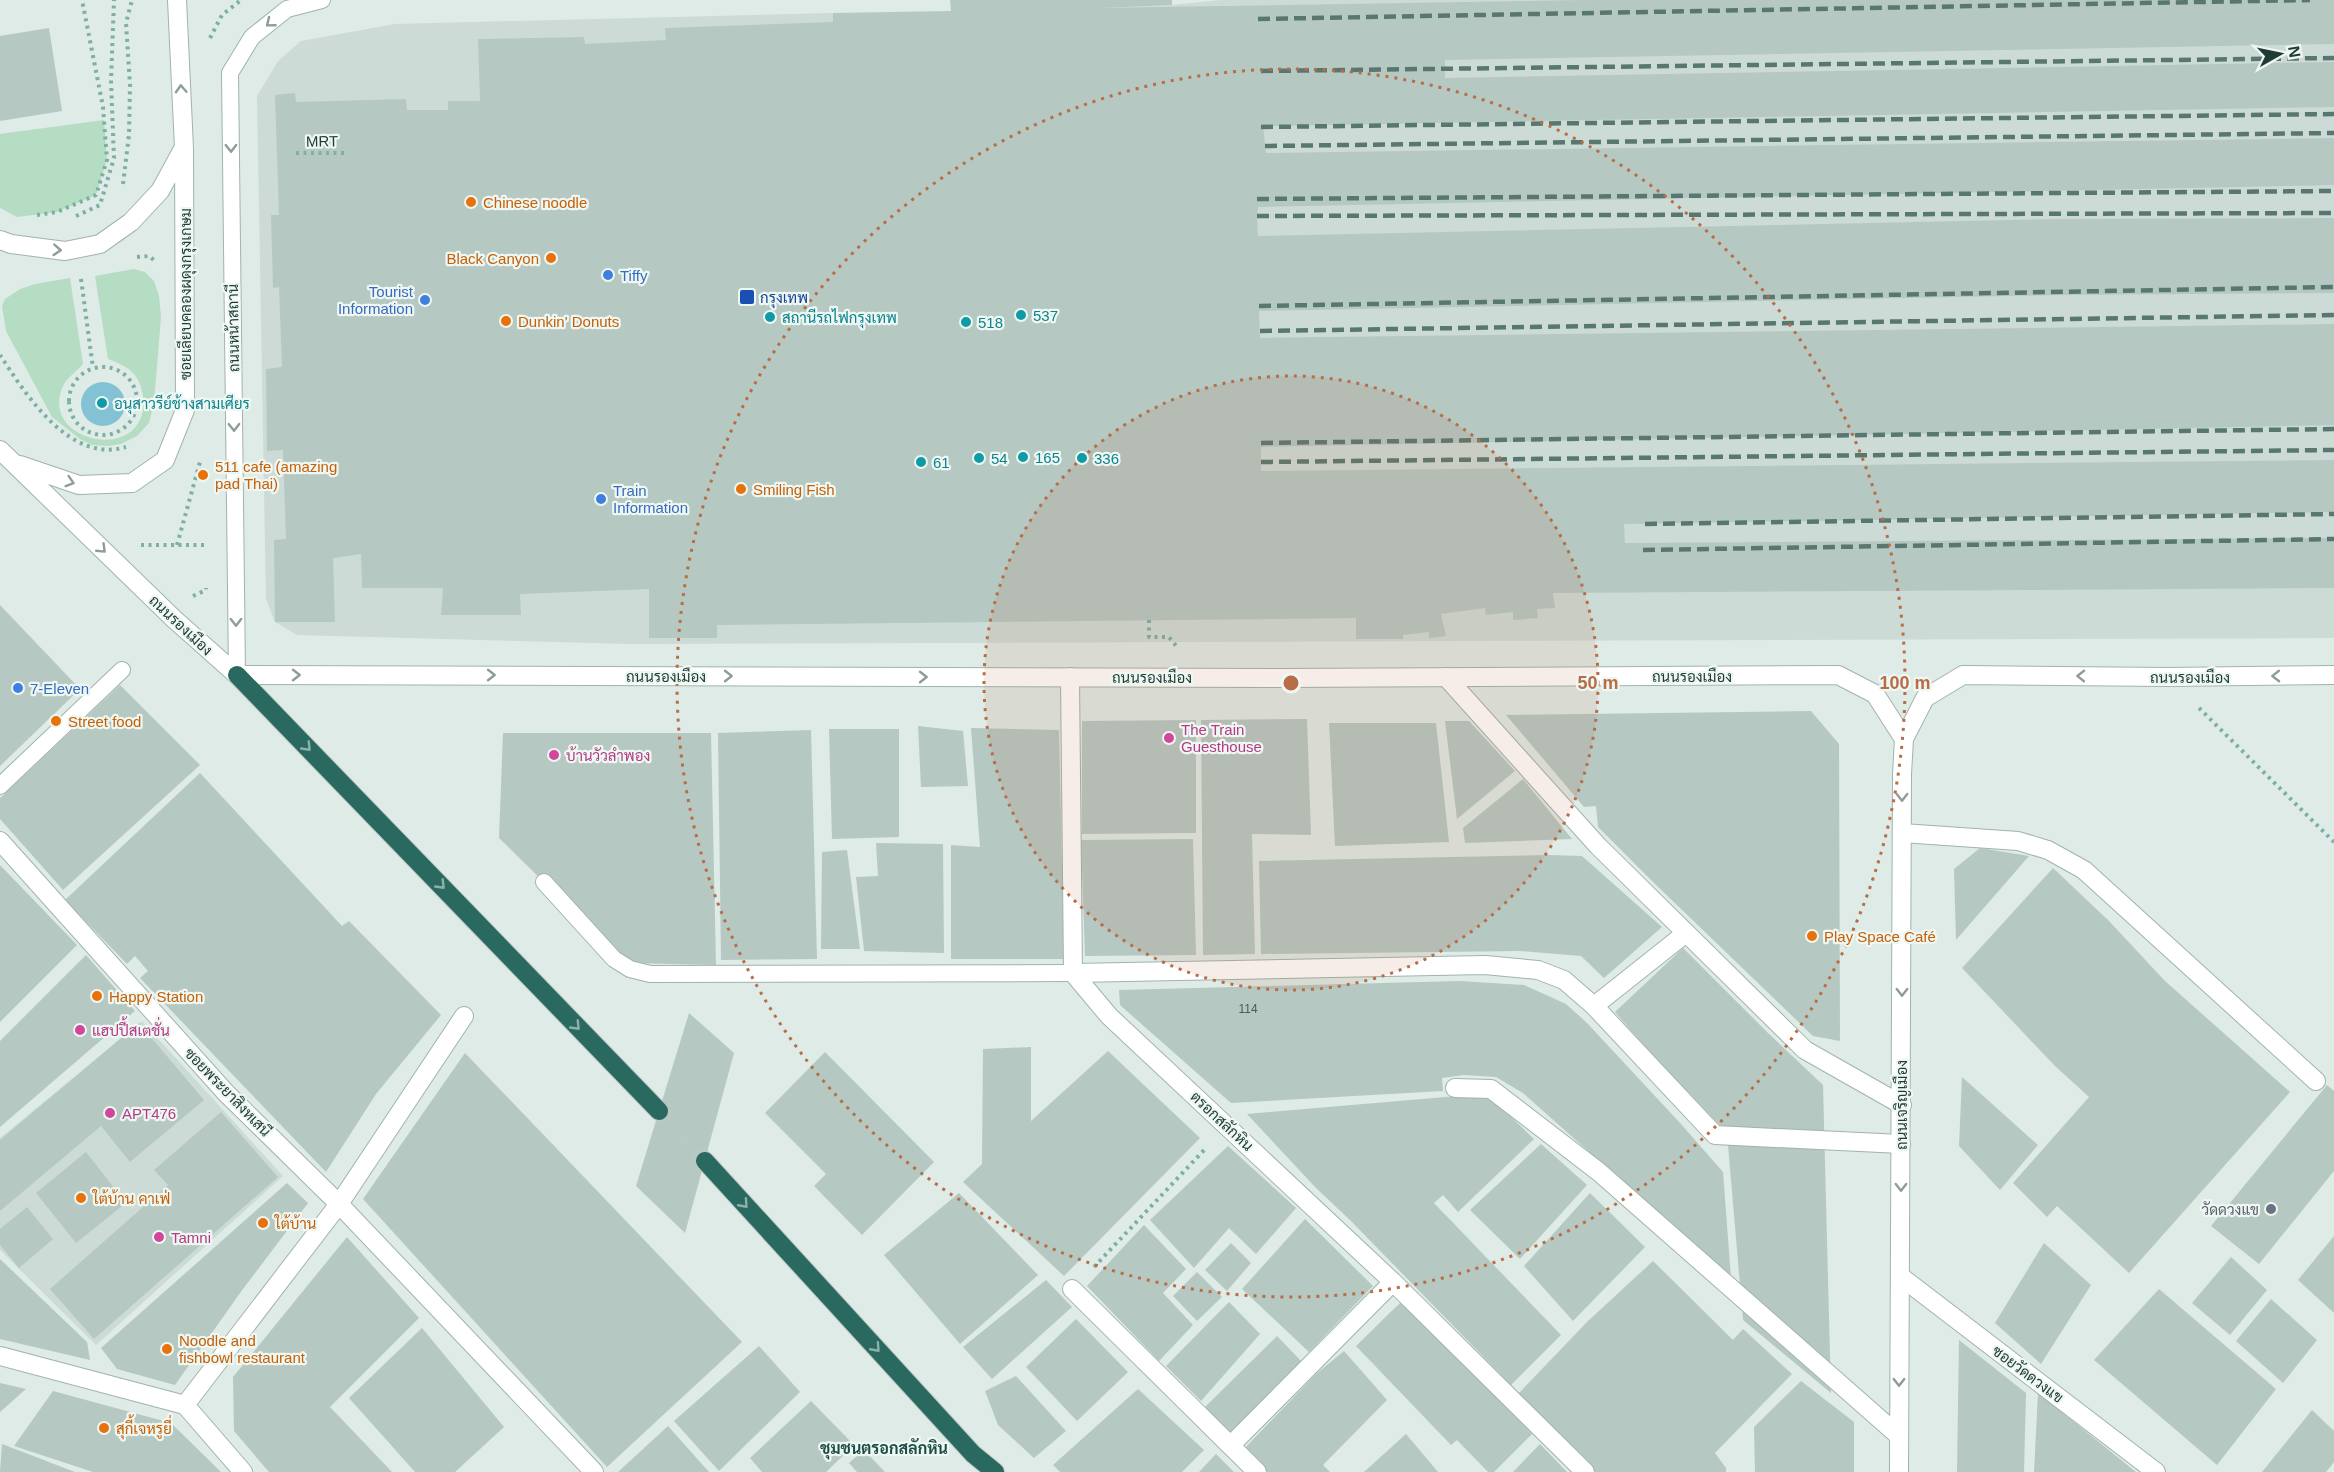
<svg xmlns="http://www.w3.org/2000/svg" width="2334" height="1472" viewBox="0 0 2334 1472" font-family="Helvetica,Sarabun,sans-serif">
<rect width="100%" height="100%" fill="#deebe6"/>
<!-- built -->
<path fill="#ccdbd5" d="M 1221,0 L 2334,0 L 2334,638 L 631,644 L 297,635 L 275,622 L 266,599 L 257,96 L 278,61 L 301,41 L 395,24 L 833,13 L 951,13 L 1172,5 Z
M 142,1021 L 283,1176 L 96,1345 L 0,1250 L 0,1138 Z"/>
<!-- green -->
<path fill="#b5ddc3" d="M 104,120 L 107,160 L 96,195 L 57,212 L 17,217 L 0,208 L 0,134 Z
M 134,269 L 145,272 L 154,281 L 159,296 L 161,317 L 154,402 L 149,423 L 137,436 L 121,444 L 108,446 L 92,445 L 80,439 L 52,417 L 6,331 L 2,306 L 5,299 L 20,289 L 35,284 L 70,278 L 83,364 C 78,370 68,377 64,384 C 34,443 151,467 143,396 C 140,374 128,366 108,359 L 95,276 Z"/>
<!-- water -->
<path fill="#82c2d4" d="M81 404a22 22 0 1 1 44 0a22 22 0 1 1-44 0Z"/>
<!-- building -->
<path fill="#b6c8c2" d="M 950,0 L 1172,0 L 1172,5 L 1101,8 L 1582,0 L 2334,0 L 2334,44 L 1445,60 L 1445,78 L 2334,62 L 2334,107 L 1263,126 L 1266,153 L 2334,138 L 2334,185 L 1258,207 L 1257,216 L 1258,236 L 2057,219 L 2334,218 L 2334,293 L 2058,295 L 1259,311 L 1260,338 L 2334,324 L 2334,425 L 1261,447 L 1261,471 L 2334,460 L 2334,512 L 1624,524 L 1625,543 L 2334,538 L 2334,588 L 1553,593 L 1555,608 L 1537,609 L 1538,618 L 1513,620 L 1513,612 L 1486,615 L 1485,608 L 1441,614 L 1446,636 L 1429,638 L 1429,632 L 1403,635 L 1403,639 L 1356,639 L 1356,618 L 717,625 L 717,638 L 649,638 L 649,589 L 520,594 L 521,615 L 441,615 L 443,588 L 362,588 L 361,554 L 333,558 L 335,622 L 275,622 L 274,540 L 286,539 L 283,450 L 267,451 L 266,369 L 282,367 L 279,287 L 273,288 L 271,215 L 279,215 L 275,95 L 295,93 L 296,102 L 406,99 L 407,110 L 448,110 L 448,101 L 480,101 L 478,39 L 584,37 L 585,44 L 666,40 L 665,28 L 833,22 L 833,13 L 951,11 Z
M 49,28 L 62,111 L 0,121 L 0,36 Z
M 0,605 L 80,689 L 0,766 Z
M 120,685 L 200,765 L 63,890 L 0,819 L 0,798 Z
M 1811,711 L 1839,744 L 1840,1041 L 1813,1036 L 1652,881 L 1598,827 L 1596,806 L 1584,807 L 1506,715 Z
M 1307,719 L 1311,835 L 1252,834 L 1255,954 L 1203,955 L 1201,720 Z
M 1196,720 L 1196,833 L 1082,834 L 1082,721 Z
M 1445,721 L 1469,721 L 1515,771 L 1457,819 Z
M 1329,723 L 1436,723 L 1449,842 L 1335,846 Z
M 918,726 L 963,731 L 968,786 L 921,787 Z
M 971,728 L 1059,730 L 1064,959 L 951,959 L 951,845 L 980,847 Z
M 829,729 L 899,729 L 899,837 L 832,839 Z
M 811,730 L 817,959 L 721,960 L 718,733 Z
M 503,733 L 711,733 L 716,965 L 626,963 L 499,838 Z
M 200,773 L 342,926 L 349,921 L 441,1015 L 376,1094 L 326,1172 L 140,978 L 148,971 L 135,956 L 127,964 L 65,900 Z
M 1523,779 L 1572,839 L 1465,843 L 1463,828 Z
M 1193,839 L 1196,955 L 1085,956 L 1081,840 Z
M 876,843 L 943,844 L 944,953 L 864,951 L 856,877 L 878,876 Z
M 1980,848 L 2029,856 L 1956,940 L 1954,869 Z
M 847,850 L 860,949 L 821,949 L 822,852 Z
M 1548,855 L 1582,856 L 1662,927 L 1604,978 L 1581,956 L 1520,951 L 1261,954 L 1259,861 Z
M 0,865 L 77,945 L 0,1022 Z
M 2053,868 L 2109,921 L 2165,981 L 2290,1092 L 2129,1273 L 2057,1206 L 2047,1217 L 2013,1183 L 2089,1097 L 2054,1065 L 1962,968 Z
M 1683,948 L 1768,1033 L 1823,1085 L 1831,1393 L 1743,1320 L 1727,1133 L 1646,1048 L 1615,1012 Z
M 86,955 L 135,1011 L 0,1127 L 0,1041 Z
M 1459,981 L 1524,985 L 1566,1004 L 1587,1023 L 1681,1124 L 1723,1172 L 1731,1278 L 1523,1093 L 1496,1077 L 1464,1075 L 1442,1078 L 1443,1091 L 1231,1103 L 1120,1005 L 1119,990 Z
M 689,1013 L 734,1053 L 685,1233 L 636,1186 Z
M 139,1023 L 204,1100 L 130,1162 L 101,1126 L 0,1211 L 0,1140 Z
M 1031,1047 L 1031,1121 L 1108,1051 L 1200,1138 L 1064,1276 L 963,1182 L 982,1164 L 983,1049 Z
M 825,1052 L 934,1162 L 862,1235 L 814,1186 L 826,1174 L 765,1113 Z
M 465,1053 L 742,1342 L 607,1467 L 363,1199 Z
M 1962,1077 L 2038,1145 L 2000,1190 L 1959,1146 Z
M 2327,1085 L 2334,1091 L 2334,1171 L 2259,1264 L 2211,1226 Z
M 1457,1096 L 1489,1096 L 1534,1139 L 1458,1212 L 1443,1195 L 1434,1203 L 1561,1335 L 1511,1385 L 1350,1220 L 1316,1188 L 1247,1114 Z
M 221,1112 L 278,1177 L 94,1339 L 50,1289 L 168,1185 L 154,1170 Z
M 1541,1144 L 1587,1185 L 1520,1259 L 1470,1210 Z
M 1228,1146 L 1296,1208 L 1256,1254 L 1229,1228 L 1194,1268 L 1150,1220 Z
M 86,1152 L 126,1203 L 76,1243 L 36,1193 Z
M 287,1183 L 308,1203 L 240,1293 L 175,1385 L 117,1369 L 101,1348 Z
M 959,1193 L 1038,1275 L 960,1344 L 884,1255 Z
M 1590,1193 L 1645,1247 L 1573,1321 L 1524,1266 Z
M 27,1207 L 53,1239 L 19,1268 L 0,1245 L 0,1229 Z
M 1305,1219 L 1373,1286 L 1309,1352 L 1242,1289 Z
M 1144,1225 L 1186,1269 L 1163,1293 L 1193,1325 L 1159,1361 L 1087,1286 Z
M 2334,1236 L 2334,1313 L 2298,1280 Z
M 347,1237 L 419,1318 L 330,1407 L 392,1472 L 269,1472 L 234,1431 L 233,1377 Z
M 1231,1243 L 1251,1263 L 1227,1291 L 1205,1270 Z
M 2044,1243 L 2091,1285 L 2041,1364 L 1995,1323 Z
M 2231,1257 L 2267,1290 L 2230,1335 L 2192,1303 Z
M 0,1259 L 87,1342 L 90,1360 L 0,1339 Z
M 1653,1261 L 1733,1340 L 1743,1329 L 1792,1374 L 1715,1453 L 1726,1468 L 1726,1472 L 1594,1472 L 1518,1394 L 1587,1322 Z
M 1197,1272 L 1222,1297 L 1197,1321 L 1173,1296 Z
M 1046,1280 L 1072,1307 L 992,1379 L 963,1347 Z
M 2159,1289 L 2276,1389 L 2217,1465 L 2094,1360 Z
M 2271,1299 L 2317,1340 L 2283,1383 L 2236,1341 Z
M 1402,1301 L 1532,1434 L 1494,1472 L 1488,1472 L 1457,1440 L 1451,1445 L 1356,1346 Z
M 1229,1302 L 1260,1334 L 1201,1401 L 1166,1366 Z
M 1076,1319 L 1128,1372 L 1077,1421 L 1026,1367 Z
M 422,1328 L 504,1427 L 455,1472 L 415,1472 L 349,1398 Z
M 1277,1336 L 1301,1361 L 1231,1434 L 1205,1407 Z
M 1959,1340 L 2026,1393 L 2024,1472 L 1957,1472 Z
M 759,1346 L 800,1392 L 719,1471 L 674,1421 Z
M 1344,1351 L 1387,1400 L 1323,1465 L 1330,1472 L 1266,1472 L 1244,1449 L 1316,1374 Z
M 1016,1376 L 1066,1431 L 1034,1458 L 998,1425 L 985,1391 Z
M 1801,1381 L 1854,1422 L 1854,1472 L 1755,1472 L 1754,1427 Z
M 0,1383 L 26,1389 L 0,1412 Z
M 1138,1389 L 1204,1450 L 1182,1472 L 1060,1472 L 1053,1465 Z
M 53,1391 L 171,1423 L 221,1472 L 93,1472 L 14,1446 Z
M 2038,1393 L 2136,1472 L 2034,1472 Z
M 811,1401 L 854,1445 L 826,1472 L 762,1472 L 750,1458 Z
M 2312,1410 L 2334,1431 L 2334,1462 L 2326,1472 L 2262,1472 Z
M 668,1426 L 709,1472 L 618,1472 Z
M 1406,1434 L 1438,1472 L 1364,1472 Z
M 2,1444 L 75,1472 L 0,1472 Z
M 1540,1444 L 1567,1472 L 1513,1472 Z
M 864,1450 L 885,1472 L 857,1472 L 849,1463 Z
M 1216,1454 L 1234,1472 L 1199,1472 Z"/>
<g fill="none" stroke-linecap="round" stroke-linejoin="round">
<!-- motorway-tunnel -->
<path stroke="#b8c8c3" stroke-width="18" stroke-dasharray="18 9" stroke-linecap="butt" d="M 659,1111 L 705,1161"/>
<!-- service casing -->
<g stroke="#a1b3ad" stroke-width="18">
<path id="service" d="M 237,675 L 230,73 L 252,37 L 287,9 L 322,0
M 0,786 L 122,670
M 544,882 L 614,959 L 630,969 L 650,974 L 1073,973"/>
</g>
<!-- minor casing -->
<g stroke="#a1b3ad" stroke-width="20">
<path id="minor" d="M 1070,677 L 1073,973 L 1109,1016 L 1393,1282 L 1585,1472
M 1446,677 L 1598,846 L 1805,1050 L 1902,1105
M 1902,833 L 2018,841 L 2048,850 L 2084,870 L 2316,1081
M 0,841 L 226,1093 L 339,1204 L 594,1472
M 1073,973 L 1485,965 L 1538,970 L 1564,980 L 1594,1006 L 1715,1135 L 1901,1144
M 1594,1006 L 1686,933
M 1455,1088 L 1491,1089 L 1599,1172 L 1899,1436
M 1900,1276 L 2156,1472
M 1072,1289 L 1257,1472
M 0,1356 L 185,1405 L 243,1472
M 185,1405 L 339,1204 L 464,1016
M 1231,1445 L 1393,1282"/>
</g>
<!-- tertiary casing -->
<g stroke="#a1b3ad" stroke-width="20">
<path id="tertiary" d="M 0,240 L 11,244 L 65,251 L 100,244 L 131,222 L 160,191 L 183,149
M 0,450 L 174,619 L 237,675 L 1281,678 L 1838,675 L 1875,694 L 1904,739
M 20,465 L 79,485 L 132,483 L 165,460 L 185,410 L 184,148 L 177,0
M 1899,1472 L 1902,774 L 1904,739 L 1925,698 L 1963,675 L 2168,677 L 2334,675"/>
</g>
<!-- motorway casing -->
<g stroke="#c0c8c6" stroke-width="20">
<path id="motorway" d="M 237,675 L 659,1111
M 705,1161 L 973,1454 L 995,1472"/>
</g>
<!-- path -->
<path stroke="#7db0a3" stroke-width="4" stroke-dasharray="3 4.5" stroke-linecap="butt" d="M 210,38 L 222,15 L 241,0
M 296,153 L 348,153
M 123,184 L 129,135 L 130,85 L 126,23 L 132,0
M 37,215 L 57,212 L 96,195 L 107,160 L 103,107 L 82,0
M 76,216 L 100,205 L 114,158 L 111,81 L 114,0
M 137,257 L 149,256 L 155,261
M 81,279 L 93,368
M 0,355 C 26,395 70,464 126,447
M69 401a34 34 0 1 1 68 0a34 34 0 1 1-68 0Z
M 141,545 L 206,545
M 177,545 L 200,462
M 193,596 L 206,590 L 206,588
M 1149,620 L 1149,637 L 1169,637 L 1177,647
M 2199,708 L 2334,842
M 1094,1267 L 1206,1148"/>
<!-- service -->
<use href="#service" stroke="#fff" stroke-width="16"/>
<!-- minor -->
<use href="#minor" stroke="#fff" stroke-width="18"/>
<!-- tertiary -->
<use href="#tertiary" stroke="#fff" stroke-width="18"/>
<!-- motorway -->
<use href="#motorway" stroke="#296960" stroke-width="18"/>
<!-- rail -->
<path stroke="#597771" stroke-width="4.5" stroke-dasharray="12 6" stroke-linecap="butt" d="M 1258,19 L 2310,0
M 1261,71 L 2334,58
M 1261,127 L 2334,114
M 1265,146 L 2334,133
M 1257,199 L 2334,191
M 1257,216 L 2334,213
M 1259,306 L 2334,287
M 1260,331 L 2334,315
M 1261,443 L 2334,429
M 1261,462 L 2334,450
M 1645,524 L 2334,514
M 1643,550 L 2334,539"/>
</g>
<!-- one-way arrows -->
<defs><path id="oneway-chevron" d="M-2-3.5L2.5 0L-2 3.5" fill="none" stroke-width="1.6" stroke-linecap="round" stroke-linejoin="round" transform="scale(1.5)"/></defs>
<g stroke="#8f9d9a">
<use href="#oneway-chevron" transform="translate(270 23) rotate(141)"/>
<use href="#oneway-chevron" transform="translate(181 89) rotate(-93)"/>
<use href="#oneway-chevron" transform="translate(231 148) rotate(89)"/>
<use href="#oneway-chevron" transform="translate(57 250) rotate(4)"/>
<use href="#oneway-chevron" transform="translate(234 427) rotate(89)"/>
<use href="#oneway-chevron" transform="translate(70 482) rotate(17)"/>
<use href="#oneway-chevron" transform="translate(102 549) rotate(44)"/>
<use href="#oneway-chevron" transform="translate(236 622) rotate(89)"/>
<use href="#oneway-chevron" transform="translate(296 675)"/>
<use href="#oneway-chevron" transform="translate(491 675)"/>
<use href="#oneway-chevron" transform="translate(728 676)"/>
<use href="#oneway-chevron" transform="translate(2081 676) rotate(-179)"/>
<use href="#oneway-chevron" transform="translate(2276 676) rotate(179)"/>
<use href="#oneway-chevron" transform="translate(923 677)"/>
<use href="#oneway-chevron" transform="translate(1902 797) rotate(90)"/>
<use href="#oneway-chevron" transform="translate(1902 992) rotate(90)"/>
<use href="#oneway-chevron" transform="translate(1901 1187) rotate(90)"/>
<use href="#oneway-chevron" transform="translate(1899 1382) rotate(90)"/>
</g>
<g stroke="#8cb0aa">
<use href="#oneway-chevron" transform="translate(307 747) rotate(46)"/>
<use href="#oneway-chevron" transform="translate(441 885) rotate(46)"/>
<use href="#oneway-chevron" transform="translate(576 1026) rotate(46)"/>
<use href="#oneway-chevron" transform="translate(744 1204) rotate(48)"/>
<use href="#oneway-chevron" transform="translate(876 1348) rotate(48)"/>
</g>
<!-- distance rings -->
<circle cx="1291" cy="683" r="307" fill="#b86d46" fill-opacity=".12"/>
<g fill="none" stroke="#b86d46" stroke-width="3" stroke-dasharray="3 6">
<circle cx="1291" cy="683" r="307"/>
<circle cx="1291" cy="683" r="614"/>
</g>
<!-- markers -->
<g fill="#e8710a" stroke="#eff7f3" stroke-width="2">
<circle cx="471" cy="202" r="6"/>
<circle cx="551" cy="258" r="6"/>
<circle cx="506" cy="321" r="6"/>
<circle cx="203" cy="475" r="6"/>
<circle cx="741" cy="489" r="6"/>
<circle cx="56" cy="721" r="6"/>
<circle cx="1812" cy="936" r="6"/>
<circle cx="97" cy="996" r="6"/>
<circle cx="81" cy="1198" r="6"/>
<circle cx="263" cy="1223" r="6"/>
<circle cx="167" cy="1349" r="6"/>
<circle cx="104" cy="1428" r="6"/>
</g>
<g fill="#3f7fe0" stroke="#eff7f3" stroke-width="2">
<circle cx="608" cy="275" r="6"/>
<circle cx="425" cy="300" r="6"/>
<circle cx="601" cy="499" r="6"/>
<circle cx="18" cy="688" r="6"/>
</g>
<rect fill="#1a4fb4" stroke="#eff7f3" stroke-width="2" x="739" y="289" width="16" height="16" rx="3"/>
<g fill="#0f9aa8" stroke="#eff7f3" stroke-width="2">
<circle cx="1021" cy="315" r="6"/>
<circle cx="770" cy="317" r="6"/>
<circle cx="966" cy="322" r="6"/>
<circle cx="102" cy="403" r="6"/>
<circle cx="1023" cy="457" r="6"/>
<circle cx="979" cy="458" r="6"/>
<circle cx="1082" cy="458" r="6"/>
<circle cx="921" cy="462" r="6"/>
</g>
<g fill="#d1479c" stroke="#eff7f3" stroke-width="2">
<circle cx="1169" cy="738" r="6"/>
<circle cx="554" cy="755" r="6"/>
<circle cx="80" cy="1030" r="6"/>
<circle cx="110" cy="1113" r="6"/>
<circle cx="159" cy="1237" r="6"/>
</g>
<circle fill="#6b7280" stroke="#eff7f3" stroke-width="2" cx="2271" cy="1209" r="6"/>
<g text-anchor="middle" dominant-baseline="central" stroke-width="4.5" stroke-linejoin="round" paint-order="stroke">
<!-- number labels -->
<g font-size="12" fill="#455e58">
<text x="1248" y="1009">114</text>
</g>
<!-- street labels -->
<g font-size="15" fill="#1f3b35" stroke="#eff7f3">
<text transform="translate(322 141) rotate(-1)">MRT</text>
<text transform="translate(185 294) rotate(-90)">ซอยเลียบคลองผดุงกรุงเกษม</text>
<text transform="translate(233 328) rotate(-91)">ถนนหน้าสถานี</text>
<text transform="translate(181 625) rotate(43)">ถนนรองเมือง</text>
<text x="666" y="676">ถนนรองเมือง</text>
<text x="1692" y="676">ถนนรองเมือง</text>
<text x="1152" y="677">ถนนรองเมือง</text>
<text x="2190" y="677">ถนนรองเมือง</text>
<text transform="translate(228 1092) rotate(46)">ซอยพระยาสิงหเสนี</text>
<text transform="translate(1901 1105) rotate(-90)">ถนนเจริญเมือง</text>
<text transform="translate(1222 1121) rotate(43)">ตรอกสลักหิน</text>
<text transform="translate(2028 1374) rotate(37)">ซอยวัดดวงแข</text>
</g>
<!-- food labels -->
<g font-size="15" fill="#c56008" stroke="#eff7f3" text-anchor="start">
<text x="483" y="202">Chinese noodle</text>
<text x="539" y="258" text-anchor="end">Black Canyon</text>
<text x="518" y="321">Dunkin' Donuts</text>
<text x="215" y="466">511 cafe (amazing<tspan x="215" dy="17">pad Thai)</tspan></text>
<text x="753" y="489">Smiling Fish</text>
<text x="68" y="721">Street food</text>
<text x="1824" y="936">Play Space Café</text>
<text x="109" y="996">Happy Station</text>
<text x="93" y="1198">ใต้บ้าน คาเฟ่</text>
<text x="275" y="1223">ใต้บ้าน</text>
<text x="179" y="1340">Noodle and<tspan x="179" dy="17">fishbowl restaurant</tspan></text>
<text x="116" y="1428">สุกี้เจหรูยี่</text>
</g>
<!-- shop labels -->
<g font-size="15" fill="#366cbe" stroke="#eff7f3" text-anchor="start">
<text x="620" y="275">Tiffy</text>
<text x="413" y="291" text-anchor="end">Tourist<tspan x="413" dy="17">Information</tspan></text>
<text x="613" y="490">Train<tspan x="613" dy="17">Information</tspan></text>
<text x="30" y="688">7-Eleven</text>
</g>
<!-- transit labels -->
<g font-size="15" fill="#164399" stroke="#eff7f3" text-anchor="start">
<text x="760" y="297">กรุงเทพ</text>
</g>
<!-- culture labels -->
<g font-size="15" fill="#0d838f" stroke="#eff7f3" text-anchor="start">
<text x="1033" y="315">537</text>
<text x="782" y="317">สถานีรถไฟกรุงเทพ</text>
<text x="978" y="322">518</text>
<text x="114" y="403">อนุสาวรีย์ช้างสามเศียร</text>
<text x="1035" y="457">165</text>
<text x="991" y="458">54</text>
<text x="1094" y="458">336</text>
<text x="933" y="462">61</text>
</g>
<!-- hotel labels -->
<g font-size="15" fill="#b23c85" stroke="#eff7f3" text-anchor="start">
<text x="1181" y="729">The Train<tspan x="1181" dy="17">Guesthouse</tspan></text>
<text x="566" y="755">บ้านวัวลำพอง</text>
<text x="92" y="1030">แฮปปี้สเตชั่น</text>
<text x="122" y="1113">APT476</text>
<text x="171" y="1237">Tamni</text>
</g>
<!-- worship labels -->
<g font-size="15" fill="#5b616d" stroke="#eff7f3" text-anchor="end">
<text x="2259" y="1209">วัดดวงแข</text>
</g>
<!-- neighbourhood labels -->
<g font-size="16" font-weight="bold" fill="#1a4e45" stroke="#eff7f3">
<text x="884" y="1448">ชุมชนตรอกสลักหิน</text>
</g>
</g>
<circle cx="1291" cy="683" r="9" fill="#b86d46" stroke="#eff7f3" stroke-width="3"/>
<g font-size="18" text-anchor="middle" font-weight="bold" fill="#b86d46" stroke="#eff7f3" stroke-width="4.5" stroke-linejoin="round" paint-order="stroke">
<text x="1598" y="689">50 m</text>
<text x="1905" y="689">100 m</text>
</g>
<!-- north arrow -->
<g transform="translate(2280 54) rotate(81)" stroke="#eff7f3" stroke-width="4.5" paint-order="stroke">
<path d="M0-4.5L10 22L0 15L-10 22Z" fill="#1f3b35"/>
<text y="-9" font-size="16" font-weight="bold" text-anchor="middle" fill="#1f3b35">N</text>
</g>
</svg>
